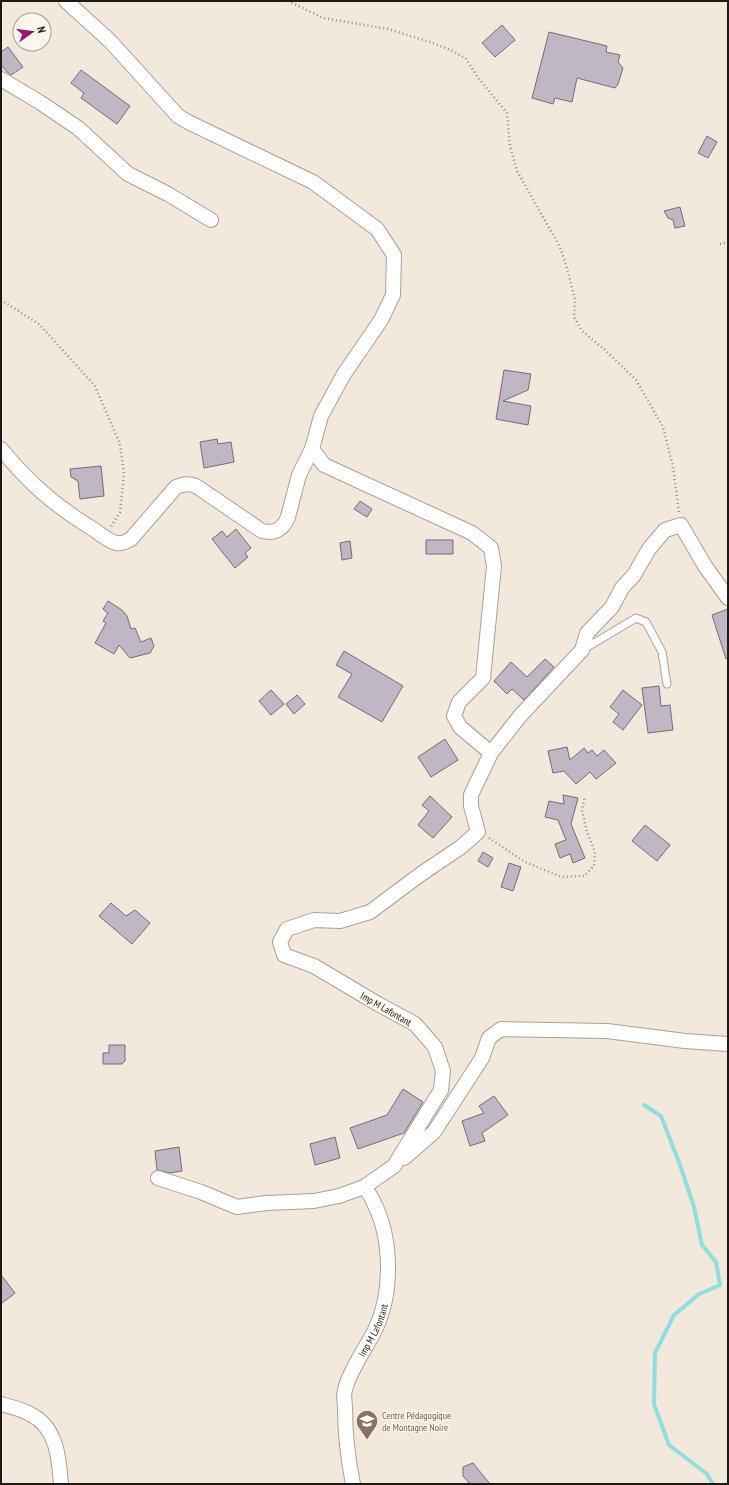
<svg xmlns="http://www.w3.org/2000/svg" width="729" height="1485" viewBox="0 0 729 1485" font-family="'PT Sans Narrow',sans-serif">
<rect width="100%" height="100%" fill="#f2e8dc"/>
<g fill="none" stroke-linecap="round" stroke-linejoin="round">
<!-- stream -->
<path stroke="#90dfdf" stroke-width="4" d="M 644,1105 L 661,1116 L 680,1165 L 694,1207 L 702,1245 L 716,1262 L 720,1285 L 699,1294 L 674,1315 L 655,1353 L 654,1404 L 669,1445 L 707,1474 L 713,1484"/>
</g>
<!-- building -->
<path fill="#bfb8c4" stroke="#736d78" d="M 502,25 L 515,40 L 495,57 L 482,43 Z
M 549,32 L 607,46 L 606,52 L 620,55 L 618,62 L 623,68 L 618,84 L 615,88 L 577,78 L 572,102 L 555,98 L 553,104 L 532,98 Z
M 8,47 L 23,67 L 11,75 L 7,72 L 1,65 L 1,52 Z
M 81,70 L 130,106 L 117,124 L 81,98 L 84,93 L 71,83 Z
M 707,136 L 717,142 L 708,158 L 698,153 Z
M 680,207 L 685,226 L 675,228 L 673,220 L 668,218 L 664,211 Z
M 504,370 L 531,374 L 528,390 L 503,401 L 531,406 L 528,425 L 496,419 Z
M 217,439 L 218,444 L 231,442 L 234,462 L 204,468 L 200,442 Z
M 101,466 L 104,496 L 80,499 L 78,481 L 71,477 L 70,469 Z
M 360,501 L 372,509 L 367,517 L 354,509 Z
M 236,529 L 251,548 L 245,553 L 248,557 L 235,568 L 212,539 L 222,531 L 227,537 Z
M 426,540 L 453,540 L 453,554 L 426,554 Z
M 350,541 L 352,558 L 342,560 L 340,543 Z
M 108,601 L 122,610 L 127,616 L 131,629 L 135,628 L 141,642 L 151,638 L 154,646 L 150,653 L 130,658 L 119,645 L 114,654 L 95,643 L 106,623 L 103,621 L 108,613 L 103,609 Z
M 728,609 L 728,658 L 726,659 L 712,615 Z
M 344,651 L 403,686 L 382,722 L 338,697 L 352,674 L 336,665 Z
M 545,659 L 554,667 L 524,700 L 512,689 L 507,694 L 494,681 L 511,662 L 527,677 Z
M 659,686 L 661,706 L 670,705 L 673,730 L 648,733 L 642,688 Z
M 271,690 L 284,704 L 271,715 L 259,701 Z
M 623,690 L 642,705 L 623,730 L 613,722 L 619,714 L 610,707 Z
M 297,695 L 305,704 L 294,714 L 286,704 Z
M 445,739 L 458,760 L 431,777 L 418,757 Z
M 567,747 L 570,760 L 584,748 L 588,753 L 592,750 L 597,756 L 604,750 L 616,763 L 596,779 L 590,772 L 576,784 L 564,771 L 553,773 L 548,751 Z
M 563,795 L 578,798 L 571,824 L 585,858 L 573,863 L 570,854 L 560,858 L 555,844 L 566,840 L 558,820 L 545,817 L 549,801 L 564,804 Z
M 430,796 L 452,817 L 433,838 L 418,825 L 429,811 L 422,805 Z
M 645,825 L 670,845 L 657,861 L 632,841 Z
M 483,852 L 493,858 L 488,867 L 478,861 Z
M 509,863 L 521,867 L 513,891 L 501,887 Z
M 111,903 L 126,916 L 135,910 L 150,923 L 132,944 L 99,916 Z
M 109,1045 L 125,1045 L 125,1061 L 122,1064 L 103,1064 L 103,1053 L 109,1053 Z
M 403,1089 L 423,1102 L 404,1133 L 358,1149 L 350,1128 L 387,1115 Z
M 494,1096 L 508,1115 L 482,1133 L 485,1141 L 470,1146 L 462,1121 L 484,1113 L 479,1106 Z
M 335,1137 L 340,1158 L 315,1165 L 310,1144 Z
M 179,1147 L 182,1171 L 169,1173 L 157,1170 L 155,1151 Z
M 1,1275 L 15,1293 L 1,1304 Z
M 473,1463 L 490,1484 L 470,1484 L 463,1476 L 463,1467 Z"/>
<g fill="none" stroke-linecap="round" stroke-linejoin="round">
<!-- service casing -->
<g stroke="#aaa196" stroke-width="9">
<path id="service" d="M 584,649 L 636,618 L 646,622 L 662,652 L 667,684"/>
</g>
<!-- minor casing -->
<g stroke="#aaa196" stroke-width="16">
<g id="minor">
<path d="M 66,1 L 110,41 L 178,116 L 188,122 L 313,182 L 377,229 L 394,255 L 393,295 L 381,320 L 344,374 L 321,416 L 312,449 L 324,465 L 472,533 L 491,548 L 494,566 L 483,678 L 459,702 L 454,716 L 460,727 L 491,753"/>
<path d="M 1,79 L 41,103 L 78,128 L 128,174 L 168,194 L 211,220"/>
<path d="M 1,449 C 29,483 55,506 93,529 C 100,534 108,541 116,543 C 122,544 126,542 131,539 L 176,487 C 184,484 188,483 196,486 L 262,531 C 275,534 283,529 288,517 L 299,475 L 312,449"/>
<path d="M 404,1158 L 434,1132 L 482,1058 L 489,1038 L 501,1029 L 607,1031 L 685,1041 L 728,1044"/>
<path d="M 158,1178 L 201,1192 L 237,1207 L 266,1203 L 314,1201 L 339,1196 L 364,1187"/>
<path d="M 1,1404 C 10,1407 22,1409 30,1414 C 57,1427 59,1458 61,1484"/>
<path id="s1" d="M 353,1484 C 348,1459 345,1434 345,1408 C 345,1402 343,1395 345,1390 C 348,1374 367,1346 375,1330 C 393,1293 392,1239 374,1203 C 372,1197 368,1192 364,1187 L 394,1166 L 441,1090 L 443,1071 L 435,1047 L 415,1024 L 378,1004 L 314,966 L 284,955 L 280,942 L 287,929 L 314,920 L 340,921 L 370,912 L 421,874 L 461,847 L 478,832 L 471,806 L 471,795 L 491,753 L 520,716 L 582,650 L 587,633 L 612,607 L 622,588 L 634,575 L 649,549 L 665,530 L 681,525 L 705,566 L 728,598"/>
</g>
</g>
<!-- path -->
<path stroke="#948d85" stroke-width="2.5" stroke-dasharray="1 3" stroke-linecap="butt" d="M 288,1 L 323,18 L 388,29 L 430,42 L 453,51 L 466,59 L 479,79 L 507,113 L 510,146 L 517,171 L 560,247 L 567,268 L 575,300 L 574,317 L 582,331 L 604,349 L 636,380 L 663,427 L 673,467 L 679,513
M 720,244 L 728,242
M 1,300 L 39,324 L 95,386 L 120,444 L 124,474 L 120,512 L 111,527
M 489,838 L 525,862 L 562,877 L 584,876 L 594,866 L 595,852 L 587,832 L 582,810 L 585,796"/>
<!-- service -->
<use href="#service" stroke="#fff" stroke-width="7"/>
<!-- minor -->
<use href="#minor" stroke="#fff" stroke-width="14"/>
</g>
<!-- icons -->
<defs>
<g id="school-pin" transform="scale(1.15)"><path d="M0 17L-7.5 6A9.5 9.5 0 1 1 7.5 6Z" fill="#8d6e63" stroke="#fef6ec"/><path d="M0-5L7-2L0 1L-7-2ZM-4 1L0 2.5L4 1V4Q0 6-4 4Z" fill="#fff"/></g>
</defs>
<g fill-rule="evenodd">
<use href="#school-pin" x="367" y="1421"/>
</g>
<g text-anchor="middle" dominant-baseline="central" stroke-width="3" stroke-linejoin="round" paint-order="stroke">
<!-- street labels -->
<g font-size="10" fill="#1e1b17" stroke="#fef6ec">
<text transform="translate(386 1009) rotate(30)">Imp M Lafontant</text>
<text stroke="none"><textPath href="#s1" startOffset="161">Imp M Lafontant</textPath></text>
</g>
<!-- education labels -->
<g font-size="10" fill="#785e54" stroke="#fef6ec" text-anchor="start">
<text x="382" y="1415">Centre Pédagogique<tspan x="382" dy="12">de Montagne Noire</tspan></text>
</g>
</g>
<!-- border -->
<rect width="729" height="1485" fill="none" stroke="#1e1b17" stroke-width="4"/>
<!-- north arrow -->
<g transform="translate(32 32) rotate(76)"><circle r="19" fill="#fef6ec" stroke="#a49e97"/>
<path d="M0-3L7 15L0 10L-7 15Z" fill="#9a176b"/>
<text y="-6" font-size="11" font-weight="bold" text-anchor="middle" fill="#1e1b17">N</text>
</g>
</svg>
